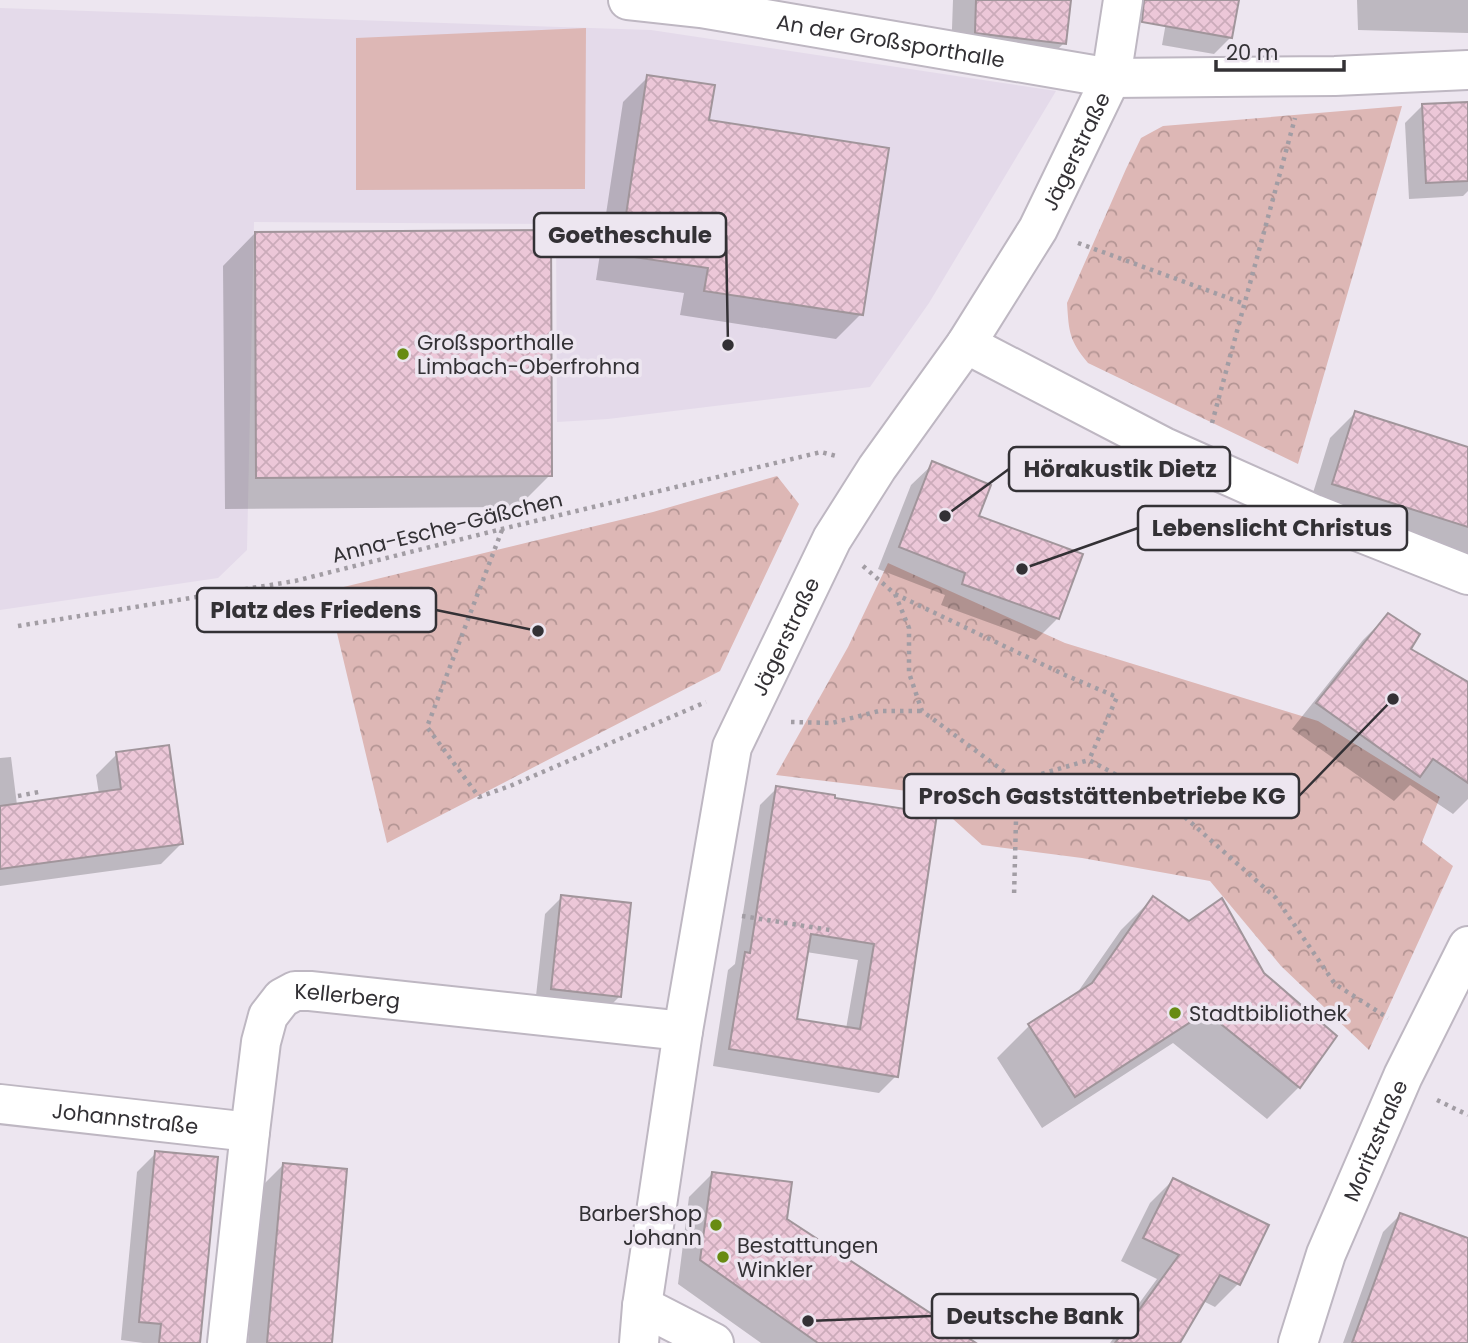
<svg xmlns="http://www.w3.org/2000/svg" width="1468" height="1343" viewBox="0 0 1468 1343" font-family="Poppins,sans-serif">
<defs>
<pattern id="forest-crowns" width="20" height="18" patternUnits="userSpaceOnUse" patternTransform="scale(1.75)"><rect width="20" height="18" fill="#ddb7b5"/><path d="M2 6a3 3 0 1 1 6 0M12 15a3 3 0 1 1 6 0" fill="none" stroke="#b49594"/></pattern>
<pattern id="building-cross-hatch" width="8" height="8" patternUnits="userSpaceOnUse" patternTransform="scale(1.75)"><rect width="8" height="8" fill="#ecc7d8"/><path d="M0 0l8 8M0 8l8-8" fill="none" stroke="#cbabba"/></pattern>
</defs>
<rect width="100%" height="100%" fill="#ede6f0"/>
<!-- built -->
<path fill="#e4daea" d="M 0,8 L 651,30 L 1056,91 L 929,303 L 870,387 L 608,419 L 557,422 L 556,224 L 254,222 L 247,550 L 218,578 L 0,610 Z"/>
<!-- forest -->
<path fill="url(#forest-crowns)" d="M 1402,106 L 1298,464 L 1088,363 C 1069,340 1069,332 1067,303 L 1126,169 L 1141,138 L 1163,126 Z
M 777,476 L 799,504 L 720,671 L 387,843 L 327,591 L 653,512 Z
M 888,563 L 1065,643 L 1318,721 L 1440,797 L 1422,842 L 1453,866 L 1369,1050 L 1281,966 L 1210,881 L 1082,858 L 982,845 L 924,793 L 776,775 L 848,647 Z"/>
<!-- pitch -->
<path fill="#ddb7b5" d="M 586,28 L 585,189 L 356,190 L 356,38 Z"/>
<!-- shadow -->
<path fill="#0003" fill-rule="evenodd" d="M 953,0 L 1069,0 L 1064,43 L 1039,68 L 951,57 Z
M 1170,0 L 1237,0 L 1231,37 L 1214,54 L 1162,45 Z
M 1357,0 L 1468,0 L 1468,33 L 1358,30 Z
M 648,77 L 707,121 L 861,314 L 836,339 L 680,315 L 684,293 L 596,280 L 623,102 Z
M 1468,103 L 1468,191 L 1463,196 L 1409,199 L 1405,123 L 1422,106 Z
M 255,233 L 550,475 L 518,507 L 225,509 L 223,266 Z
M 1355,413 L 1468,448 L 1468,559 L 1308,509 L 1330,438 Z
M 933,464 L 1058,618 L 1036,640 L 941,605 L 945,595 L 878,569 L 911,485 Z
M 1388,615 L 1409,650 L 1468,684 L 1468,799 L 1453,814 L 1410,785 L 1394,801 L 1292,729 L 1363,640 Z
M 117,754 L 181,844 L 161,864 L 0,886 L 0,758 L 11,757 L 17,805 L 99,794 L 96,775 Z
M 777,788 L 833,799 L 935,815 L 896,1076 L 879,1093 L 713,1066 L 728,970 L 735,964 L 760,805 ZM 806,952 L 858,960 L 846,1029 L 795,1021 Z
M 562,897 L 620,996 L 603,1013 L 535,1005 L 545,914 Z
M 1153,898 L 1299,1087 L 1267,1119 L 1173,1043 L 1042,1128 L 997,1058 L 1029,1026 L 1075,996 L 1121,930 Z
M 156,1153 L 198,1343 L 143,1343 L 121,1340 L 137,1172 Z
M 283,1165 L 330,1343 L 248,1343 L 261,1187 Z
M 712,1174 L 785,1220 L 972,1343 L 761,1343 L 678,1284 L 689,1197 Z
M 1173,1180 L 1238,1284 L 1215,1307 L 1203,1301 L 1178,1343 L 1110,1343 L 1157,1279 L 1121,1261 L 1150,1203 Z
M 1400,1215 L 1468,1239 L 1468,1343 L 1343,1343 L 1383,1232 Z"/>
<!-- building -->
<path fill="url(#building-cross-hatch)" stroke="#a1959b" stroke-width="2" fill-rule="evenodd" d="M 976,0 L 1071,0 L 1066,44 L 975,33 Z
M 1144,0 L 1239,0 L 1232,38 L 1142,22 Z
M 647,75 L 715,85 L 709,120 L 889,148 L 863,315 L 704,291 L 708,268 L 620,255 Z
M 1468,102 L 1468,181 L 1426,183 L 1422,104 Z
M 551,230 L 552,476 L 256,478 L 255,232 Z
M 1355,411 L 1468,447 L 1468,527 L 1332,484 Z
M 932,461 L 991,485 L 979,516 L 1083,554 L 1059,619 L 962,584 L 965,573 L 899,547 Z
M 1388,613 L 1420,634 L 1411,649 L 1468,682 L 1468,783 L 1433,759 L 1420,777 L 1316,703 Z
M 169,745 L 183,844 L 0,869 L 0,806 L 121,789 L 116,752 Z
M 776,786 L 835,795 L 835,798 L 937,814 L 898,1077 L 729,1049 L 745,952 L 750,953 ZM 811,934 L 874,944 L 860,1029 L 797,1019 Z
M 561,895 L 631,903 L 621,997 L 551,989 Z
M 1153,896 L 1189,921 L 1222,898 L 1264,973 L 1337,1036 L 1300,1088 L 1206,1012 L 1075,1097 L 1028,1024 L 1092,983 Z
M 155,1151 L 218,1157 L 200,1343 L 159,1343 L 161,1324 L 139,1322 Z
M 283,1163 L 347,1169 L 332,1343 L 267,1343 Z
M 712,1172 L 792,1182 L 787,1219 L 976,1343 L 818,1343 L 700,1260 Z
M 1173,1178 L 1269,1225 L 1240,1285 L 1220,1275 L 1180,1343 L 1115,1343 L 1179,1255 L 1143,1238 Z
M 1400,1213 L 1468,1238 L 1468,1343 L 1352,1343 Z"/>
<g fill="none" stroke-linecap="round" stroke-linejoin="round">
<!-- minor casing -->
<g stroke="#beb7c2" stroke-width="42">
<g id="minor">
<path id="s1" d="M 628,0 L 701,8 L 1111,78 L 1335,76 L 1468,70"/>
<path id="s2" d="M 0,1104 L 250,1132"/>
<path d="M 642,1306 L 714,1343"/>
<path id="s3" d="M 227,1343 L 250,1132 L 261,1042 L 268,1016 L 282,998 L 295,991 L 310,991 L 683,1031"/>
<path id="s4" d="M 1298,1343 L 1326,1254 L 1403,1076 L 1468,946"/>
</g>
</g>
<!-- secondary casing -->
<g stroke="#beb7c2" stroke-width="42">
<g id="secondary">
<path d="M 966,344 L 1164,447 L 1314,514 L 1468,575"/>
<path id="s5" d="M 639,1343 L 642,1306 L 683,1031 L 732,747 L 832,539 L 877,468 L 966,344 L 1038,229 L 1111,78 L 1123,0"/>
</g>
</g>
<!-- path -->
<path stroke="#a29da4" stroke-width="4.5" stroke-dasharray="3.5 5" stroke-linecap="butt" d="M 1078,243 L 1245,304
M 1212,423 L 1295,118
M 502,530 L 427,727 L 479,797 L 510,786 L 706,702
M 863,566 L 895,594 L 1065,675 L 1117,697 L 1089,760
M 895,594 L 909,628 L 909,673 L 922,711 L 1017,781 L 1014,897
M 18,626 L 295,581 L 502,529 L 821,452 L 836,456
M 791,722 L 832,723 L 879,711 L 922,711
M 1017,781 L 1089,760 L 1170,804 L 1276,898 L 1335,984 L 1388,1018
M 18,796 L 39,792
M 742,916 L 830,930
M 1437,1100 L 1468,1115"/>
<!-- minor -->
<use href="#minor" stroke="#fff" stroke-width="38"/>
<!-- secondary -->
<use href="#secondary" stroke="#fff" stroke-width="38"/>
</g>
<!-- markers -->
<g fill="#688b12" stroke="#ede6f0" stroke-width="2.5">
<circle cx="403" cy="354" r="7"/>
<circle cx="1175" cy="1013" r="7"/>
<circle cx="716" cy="1225" r="7"/>
<circle cx="723" cy="1257" r="7"/>
</g>
<g text-anchor="middle" dominant-baseline="central" stroke-width="7" stroke-linejoin="round" paint-order="stroke">
<!-- street labels -->
<g font-size="21" fill="#333135" stroke="#ede6f0">
<text stroke="none"><textPath href="#s1" startOffset="266">An der Großsporthalle</textPath></text>
<text stroke="none"><textPath href="#s5" startOffset="1293">Jägerstraße</textPath></text>
<text transform="translate(447 527) rotate(-14)">Anna-Esche-Gäßchen</text>
<text stroke="none"><textPath href="#s5" startOffset="726">Jägerstraße</textPath></text>
<text stroke="none"><textPath href="#s3" startOffset="420">Kellerberg</textPath></text>
<text stroke="none"><textPath href="#s2" startOffset="126">Johannstraße</textPath></text>
<text stroke="none"><textPath href="#s4" startOffset="217">Moritzstraße</textPath></text>
</g>
<!-- poi labels -->
<g font-size="21" fill="#333135" stroke="#ede6f0" text-anchor="start">
<text x="417" y="342">Großsporthalle<tspan x="417" dy="24">Limbach-Oberfrohna</tspan></text>
<text x="1189" y="1013">Stadtbibliothek</text>
<text x="702" y="1213" text-anchor="end">BarberShop<tspan x="702" dy="24">Johann</tspan></text>
<text x="737" y="1245">Bestattungen<tspan x="737" dy="24">Winkler</tspan></text>
</g>
</g>
<!-- callouts -->
<path fill="none" stroke="#333135" stroke-width="2.5" d="M728 345L726 235M945 516L1009 469M1022 569L1138 528M538 631L436 610M1393 699L1299 796M808 1321L932 1316"/>
<g fill="#333135" stroke="#ede6f0" stroke-width="2.5">
<circle cx="728" cy="345" r="7"/>
<circle cx="945" cy="516" r="7"/>
<circle cx="1022" cy="569" r="7"/>
<circle cx="538" cy="631" r="7"/>
<circle cx="1393" cy="699" r="7"/>
<circle cx="808" cy="1321" r="7"/>
</g>
<g fill="#ede6f0" stroke="#333135" stroke-width="2.5">
<rect x="534" y="213" width="192" height="44" rx="7"/>
<rect x="1009" y="447" width="221" height="44" rx="7"/>
<rect x="1138" y="506" width="269" height="44" rx="7"/>
<rect x="197" y="588" width="239" height="44" rx="7"/>
<rect x="904" y="774" width="395" height="44" rx="7"/>
<rect x="932" y="1294" width="206" height="44" rx="7"/>
</g>
<g font-size="23" text-anchor="middle" font-weight="bold" fill="#333135">
<text x="630" y="243">Goetheschule</text>
<text x="1120" y="477">Hörakustik Dietz</text>
<text x="1272" y="536">Lebenslicht Christus</text>
<text x="316" y="618">Platz des Friedens</text>
<text x="1102" y="804">ProSch Gaststättenbetriebe KG</text>
<text x="1035" y="1324">Deutsche Bank</text>
</g>
<!-- scale -->
<path d="M1216 60v10h128v-10" fill="none" stroke="#333135" stroke-width="3.5"/>
<text x="1226" y="60" font-size="21" fill="#333135" stroke="#ede6f0" stroke-width="5" paint-order="stroke">20 m</text>
</svg>
